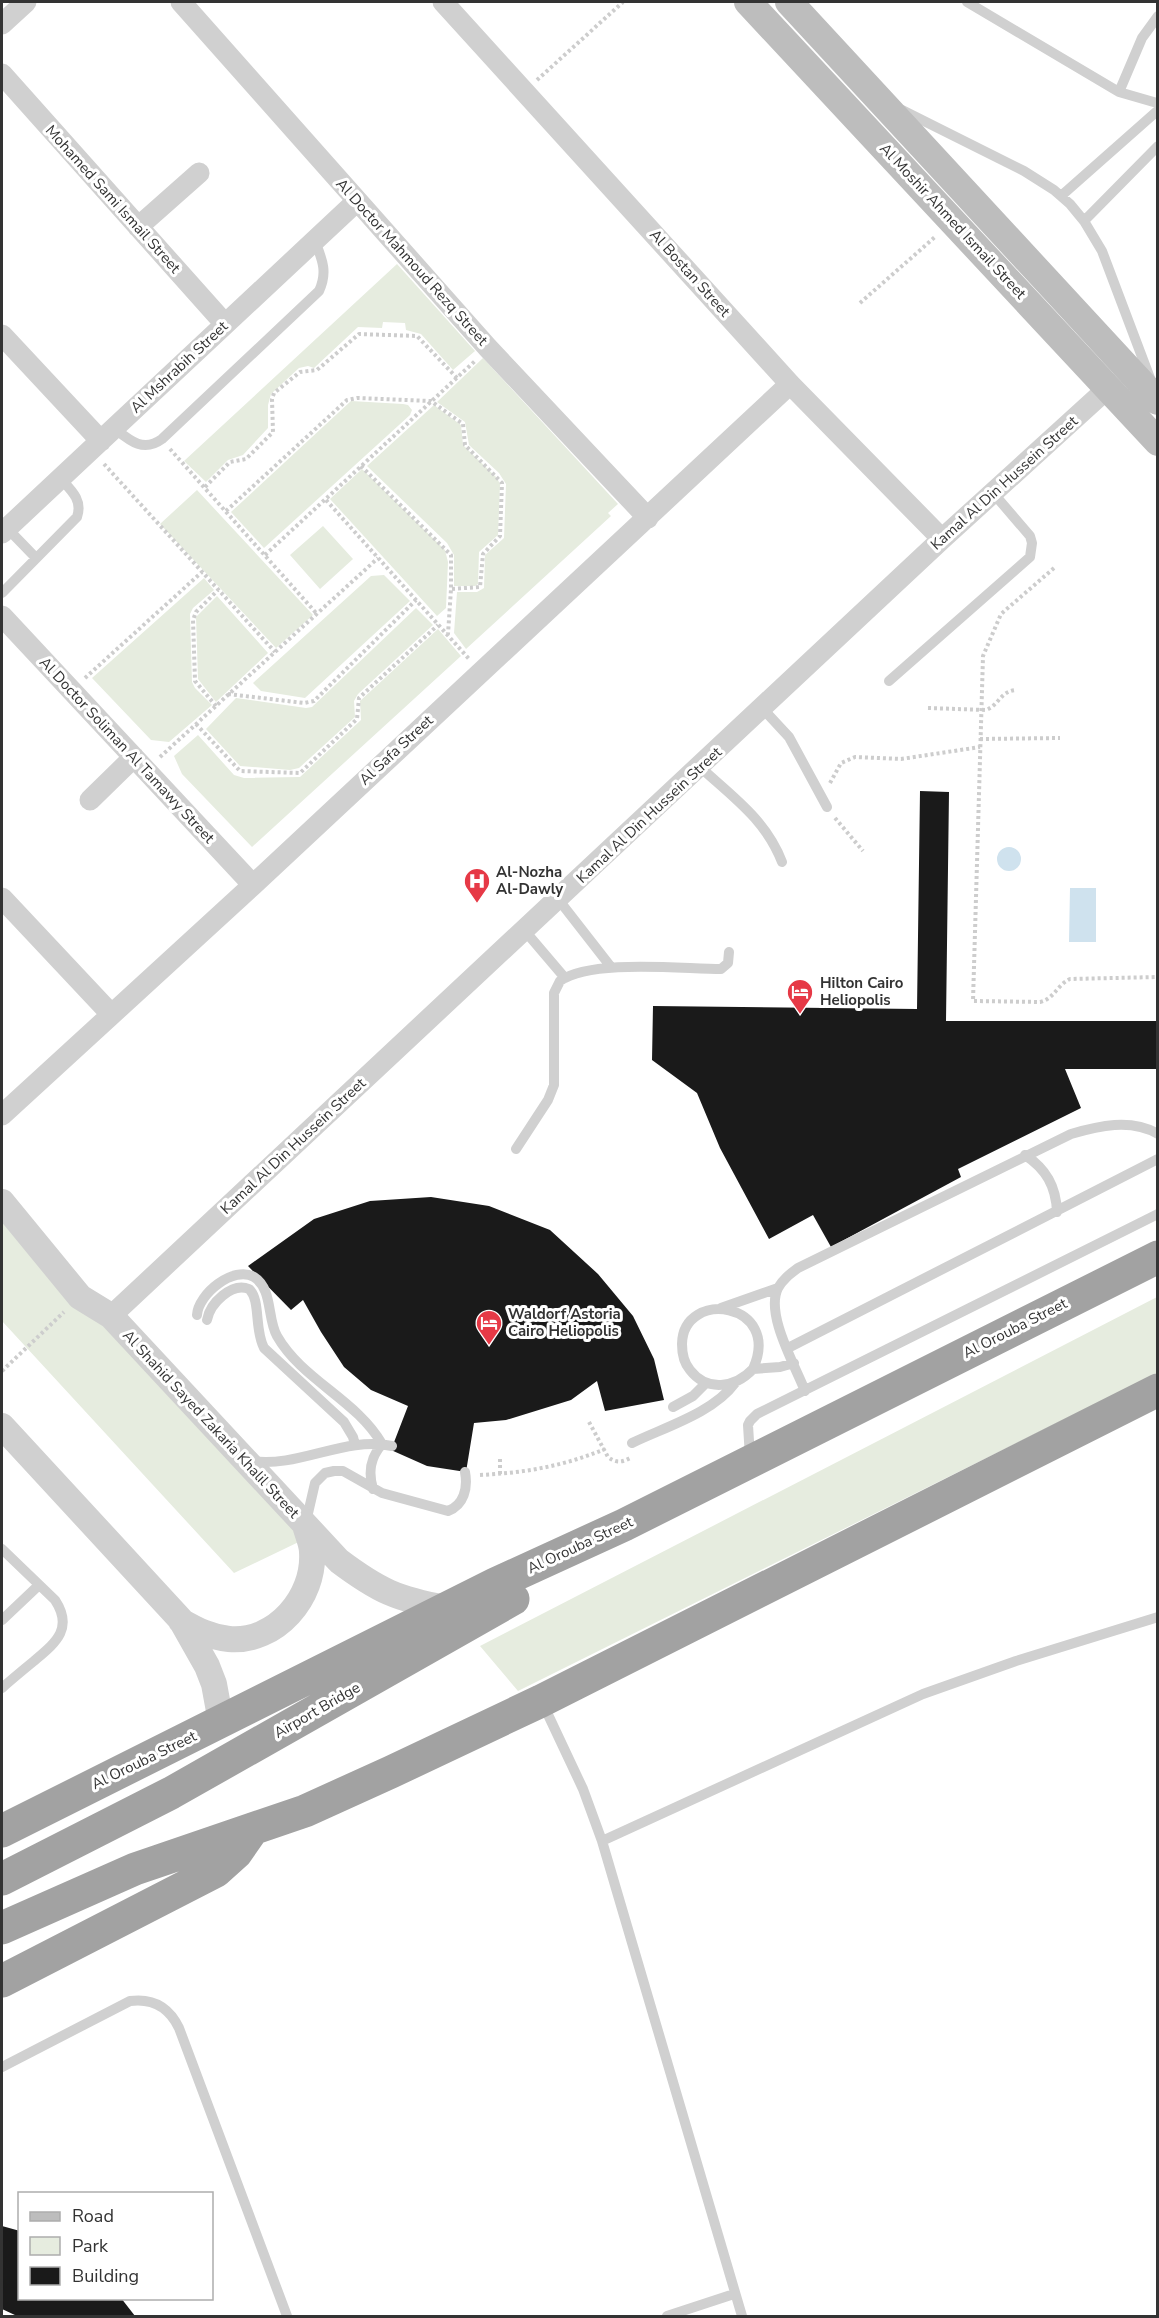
<svg xmlns="http://www.w3.org/2000/svg" width="1159" height="2318" viewBox="0 0 1159 2318" font-family="'Nunito Sans',sans-serif">
<rect width="100%" height="100%" fill="#fff"/>
<!-- green -->
<path fill="#e6ecdf" d="M 397,264 L 475,351 L 453,370 L 421,334 L 406,330 L 405,323 L 383,322 L 382,328 L 358,327 L 314,368 L 308,366 L 299,368 L 271,394 L 268,405 L 268,428 L 243,455 L 228,460 L 206,482 L 184,461 Z
M 483,358 L 618,504 L 608,513 L 611,516 L 466,649 L 454,633 L 457,592 L 477,592 L 484,588 L 485,555 L 504,538 L 506,484 L 499,473 L 469,445 L 465,422 L 437,402 Z
M 351,401 L 403,404 L 408,405 L 412,410 L 410,415 L 264,548 L 231,512 Z
M 434,405 L 461,425 L 463,445 L 497,478 L 500,484 L 498,535 L 479,552 L 478,584 L 475,586 L 454,586 L 454,555 L 447,543 L 367,466 Z
M 362,469 L 445,550 L 448,562 L 446,608 L 437,616 L 330,499 Z
M 197,490 L 313,615 L 276,648 L 160,524 Z
M 323,526 L 353,559 L 320,589 L 290,555 Z
M 384,575 L 410,601 L 305,698 L 261,691 L 253,683 L 371,576 Z
M 204,578 L 214,590 L 193,608 L 190,614 L 192,682 L 195,688 L 212,705 L 169,742 L 151,740 L 92,678 Z
M 217,596 L 268,653 L 216,702 L 198,679 L 196,617 Z
M 416,608 L 433,625 L 358,694 L 354,701 L 355,717 L 299,768 L 290,770 L 240,766 L 206,729 L 236,698 L 306,708 L 312,707 Z
M 438,629 L 461,656 L 252,847 L 182,774 L 174,756 L 198,735 L 234,775 L 244,778 L 300,777 L 361,720 L 360,701 Z
M 2,1214 L 307,1538 L 234,1573 L 2,1321 Z
M 1157,1297 L 1157,1373 L 518,1691 L 480,1646 Z"/>
<!-- water -->
<path fill="#cfe2ee" d="M997 859a12 12 0 1 1 24 0a12 12 0 1 1-24 0Z
M 1070,888 L 1096,888 L 1096,942 L 1069,942 Z"/>
<!-- building -->
<path fill="#1a1a1a" d="M 920,791 L 949,792 L 946,1021 L 1158,1021 L 1158,1069 L 1065,1069 L 1081,1108 L 958,1169 L 961,1177 L 831,1247 L 813,1215 L 769,1239 L 720,1148 L 697,1093 L 652,1060 L 653,1006 L 917,1009 Z
M 431,1197 L 489,1206 L 550,1230 L 598,1274 L 633,1316 L 654,1359 L 664,1400 L 605,1411 L 597,1381 L 571,1400 L 506,1420 L 474,1423 L 466,1472 L 427,1466 L 391,1450 L 408,1406 L 371,1390 L 344,1367 L 321,1332 L 303,1300 L 291,1310 L 248,1266 L 314,1219 L 370,1201 Z
M 2,2226 L 20,2231 L 20,2298 L 121,2298 L 135,2316 L 17,2316 L 2,2309 Z"/>
<g fill="none" stroke-linecap="round" stroke-linejoin="round">
<!-- path -->
<path stroke="#cdcdcd" stroke-width="4" stroke-dasharray="3 3" stroke-linecap="butt" d="M 537,80 L 623,2
M 860,303 L 935,237
M 170,449 L 317,614
M 104,464 L 275,652
M 361,466 L 451,555 L 451,589 L 448,634
M 205,487 L 230,462 L 246,459 L 273,432 L 272,399 L 274,393 L 300,372 L 317,370 L 359,334 L 417,336 L 457,378
M 326,500 L 470,660
M 226,511 L 347,400 L 357,398 L 431,401 L 463,424 L 465,445 L 502,483 L 500,536 L 483,554 L 480,587 L 451,589
M 265,555 L 475,361
M 1054,568 L 1001,614 L 983,656 L 973,1001 L 1040,1002 C 1054,999 1057,985 1070,979 L 1158,977
M 85,678 L 202,572
M 228,694 L 304,703 L 314,701 L 416,600
M 216,706 L 195,681 L 193,620 L 196,612 L 218,590
M 928,708 L 986,710 C 999,705 1000,692 1015,690
M 196,724 L 240,771 L 300,773 L 357,719 L 359,698 L 438,625
M 980,739 L 1060,738
M 160,757 L 378,558
M 830,783 L 841,763 L 855,757 L 901,759 L 980,747
M 835,818 L 863,851
M 2,1371 L 64,1312
M 589,1422 L 608,1457 C 617,1464 623,1462 632,1457
M 500,1459 L 500,1474
M 480,1475 C 524,1473 564,1466 605,1449"/>
<!-- service -->
<path stroke="#d0d0d0" stroke-width="10" d="M 967,2 L 1119,92 L 1157,103
M 1119,92 L 1142,38 L 1158,16
M 902,110 L 1024,171 L 1054,190 L 1070,204 L 1084,221 L 1102,251 L 1150,378
M 1061,196 L 1156,112
M 1084,221 L 1158,146
M 114,428 C 129,440 143,453 162,439 L 319,291 C 328,272 322,259 315,241
M 7,528 L 36,558
M 2,593 L 77,517 C 83,500 71,490 60,478
M 889,681 L 1030,557 L 1032,543 L 1030,536 L 994,494
M 763,709 L 789,737 L 827,807
M 700,767 C 733,797 766,820 782,862
M 558,899 L 611,967
M 525,931 L 565,978
M 516,1149 L 548,1100 L 554,1085 L 554,993 L 560,981 C 592,959 681,969 721,969 L 728,963 L 729,952
M 1025,1155 C 1046,1169 1056,1186 1057,1212
M 721,1308 L 778,1288
M 197,1315 C 198,1294 234,1265 254,1277 C 273,1289 267,1319 277,1336 C 302,1380 357,1400 382,1444 C 370,1458 368,1472 373,1489
M 207,1320 C 210,1303 232,1282 249,1289 C 261,1300 254,1329 264,1348 L 344,1422 L 353,1437 L 355,1445
M 788,1348 L 1158,1159
M 753,1369 C 783,1302 683,1288 682,1344 C 682,1354 684,1363 690,1370 C 707,1392 735,1388 753,1369 L 780,1367 L 794,1363
M 805,1391 C 795,1365 765,1314 778,1288 C 783,1279 790,1274 798,1268 L 1071,1134 C 1098,1126 1131,1118 1158,1134
M 673,1407 L 693,1396 L 706,1383
M 632,1443 C 665,1427 713,1413 735,1383
M 750,1457 L 748,1425 L 750,1421 L 757,1414 L 1158,1214
M 251,1461 C 300,1468 344,1436 392,1446
M 306,1522 L 315,1483 L 325,1473 L 334,1471 L 343,1471 L 382,1493 L 448,1511 C 464,1505 468,1488 465,1472
M 2,1549 L 55,1600 C 74,1629 55,1643 34,1661 C 23,1670 12,1679 2,1688
M 2,1620 L 39,1585
M 543,1704 L 583,1789 L 602,1841 L 742,2316
M 602,1841 L 923,1694 L 1016,1661 L 1158,1617
M 2,2067 L 130,2001 C 153,1998 169,2007 179,2028 L 287,2316
M 667,2316 L 734,2294"/>
<!-- minor -->
<path stroke="#d0d0d0" stroke-width="21" d="M 181,2 L 488,348 L 648,518
M 443,2 L 790,384 L 942,539
M 2,24 L 26,2
M 2,74 L 225,324
M 138,227 L 199,173
M 2,335 L 101,441
M 2,533 L 357,201
M 2,616 L 253,885
M 90,800 L 134,757
M 2,898 L 110,1013
M 2,1115 L 253,885 L 790,384
M 111,1316 L 942,539 L 1108,388"/>
<!-- tertiary -->
<path stroke="#d0d0d0" stroke-width="26" d="M 2,1202 L 80,1297 L 111,1316 L 339,1561 C 379,1591 397,1599 446,1608
M 2,1426 L 181,1620 L 207,1666 L 214,1684 L 221,1722
M 181,1621 C 197,1630 210,1637 229,1639 C 276,1643 315,1597 312,1552 C 312,1543 307,1534 305,1525"/>
<!-- secondary -->
<path stroke="#bdbdbd" stroke-width="28" d="M 748,2 L 1158,442
M 789,2 L 1158,401"/>
<!-- trunk -->
<path stroke="#a2a2a2" stroke-width="33" d="M 2,1831 L 495,1584 L 624,1525 L 1158,1257
M 2,1879 L 171,1793 L 513,1599
M 2,1928 L 135,1869 L 305,1811 L 391,1772 L 541,1701 L 1158,1390
M 2,1981 L 216,1871 L 236,1853 L 252,1830"/>
</g>
<!-- icons -->
<defs>
<g id="hospital-pin" transform="scale(1.35)"><path d="M0 17L-7.5 6A9.5 9.5 0 1 1 7.5 6Z" fill="#e63946" stroke="#fff"/><path d="M-5-5h3v3.5h4V-5h3V5h-3V1.5h-4V5h-3Z" fill="#fff"/></g>
<g id="hotel-pin" transform="scale(1.35)"><path d="M0 17L-7.5 6A9.5 9.5 0 1 1 7.5 6Z" fill="#e63946" stroke="#fff"/><path d="M-6-4.5h1.5V1H6V5H4.5V3h-9V5H-6ZM-4 0a1.8 1.8 0 1 1 3.6 0ZM.5 0V-2.5h3Q6-2.5 6 0Z" fill="#fff"/></g>
</defs>
<g fill-rule="evenodd">
<use href="#hospital-pin" x="477" y="881"/>
<use href="#hotel-pin" x="800" y="992"/>
<use href="#hotel-pin" x="489" y="1323"/>
</g>
<g text-anchor="middle" dominant-baseline="central" stroke-width="6" stroke-linejoin="round" paint-order="stroke">
<!-- street labels -->
<g font-size="15" fill="#333" stroke="#fff">
<text transform="translate(113 199) rotate(48)">Mohamed Sami Ismail Street</text>
<text transform="translate(953 221) rotate(47)">Al Moshir Ahmed Ismail Street</text>
<text transform="translate(412 262) rotate(48)">Al Doctor Mahmoud Rezq Street</text>
<text transform="translate(690 273) rotate(48)">Al Bostan Street</text>
<text transform="translate(179 367) rotate(-43)">Al Mshrabih Street</text>
<text transform="translate(1004 483) rotate(-42)">Kamal Al Din Hussein Street</text>
<text transform="translate(127 750) rotate(47)">Al Doctor Soliman Al Tamawy Street</text>
<text transform="translate(396 750) rotate(-43)">Al Safa Street</text>
<text transform="translate(649 815) rotate(-43)">Kamal Al Din Hussein Street</text>
<text transform="translate(293 1146) rotate(-43)">Kamal Al Din Hussein Street</text>
<text transform="translate(1015 1328) rotate(-27)">Al Orouba Street</text>
<text transform="translate(211 1424) rotate(47)">Al Shahid Sayed Zakaria Khalil Street</text>
<text transform="translate(580 1545) rotate(-25)">Al Orouba Street</text>
<text transform="translate(317 1710) rotate(-30)">Airport Bridge</text>
<text transform="translate(144 1760) rotate(-26)">Al Orouba Street</text>
</g>
<!-- poi labels -->
<g font-size="15" font-weight="bold" fill="#333" stroke="#fff" text-anchor="start">
<text x="496" y="872">Al-Nozha<tspan x="496" dy="17">Al-Dawly</tspan></text>
<text x="820" y="983">Hilton Cairo<tspan x="820" dy="17">Heliopolis</tspan></text>
<text x="508" y="1314">Waldorf Astoria<tspan x="508" dy="17">Cairo Heliopolis</tspan></text>
</g>
</g>
<!-- border -->
<rect width="1159" height="2318" fill="none" stroke="#333333" stroke-width="6"/>
<!-- legend -->
<rect x="18" y="2192" width="195" height="108" fill="#ffffff" stroke="#adadad" stroke-width="1.5"/>
<rect x="30" y="2212" width="30" height="9" fill="#bdbdbd" stroke="#adadad" stroke-width="1.5"/>
<text x="72" y="2222" font-size="18" fill="#333333">Road</text>
<rect x="30" y="2237" width="30" height="18" fill="#e6ecdf" stroke="#adadad" stroke-width="1.5"/>
<text x="72" y="2252" font-size="18" fill="#333333">Park</text>
<rect x="30" y="2267" width="30" height="18" fill="#1a1a1a" stroke="#adadad" stroke-width="1.5"/>
<text x="72" y="2282" font-size="18" fill="#333333">Building</text>
</svg>
